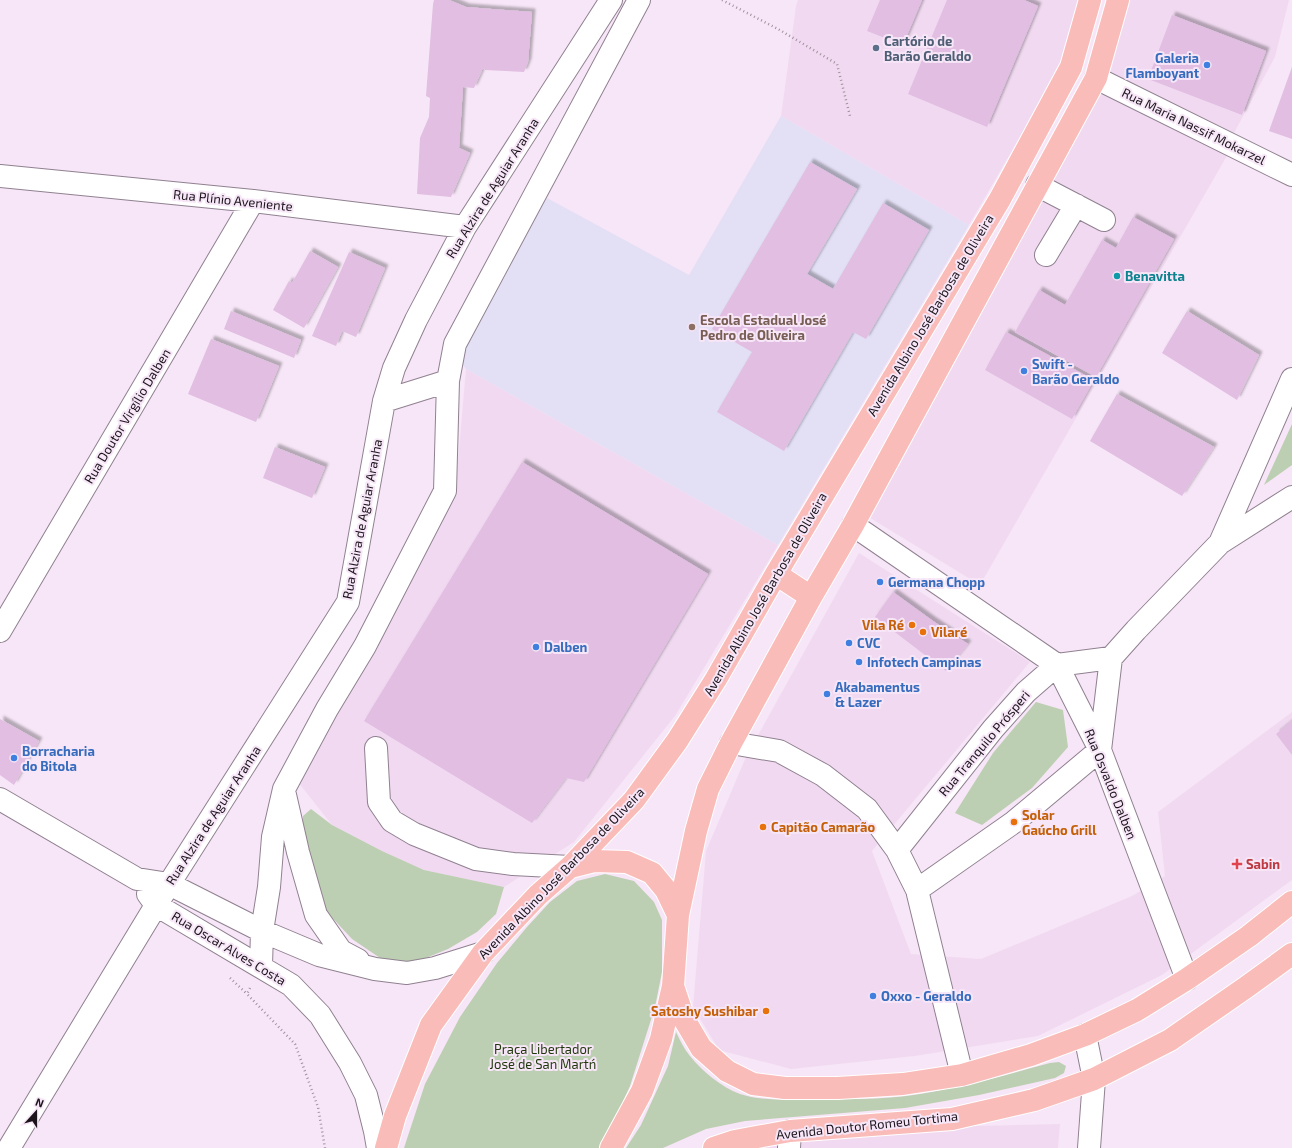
<svg xmlns="http://www.w3.org/2000/svg" width="1292" height="1148" viewBox="0 0 1292 1148" font-family="'Exo 2',sans-serif">
<defs>
<filter id="shadow"><feDropShadow dx="3.5" dy="-3.5" stdDeviation="1" flood-color="#0004"/></filter>
</defs>
<rect width="100%" height="100%" fill="#f7e6f7"/>
<!-- built -->
<path fill="#f1daf1" d="M 798,0 L 1079,0 L 1061,66 L 969,225 L 781,116 L 796,6 Z
M 1126,0 L 1289,0 L 1275,57 L 1234,133 L 1110,73 Z
M 1100,89 L 1228,154 L 980,585 L 867,516 Z
M 466,369 L 778,545 L 675,716 L 574,842 L 504,887 L 424,870 L 382,851 L 332,825 L 298,782 L 455,496 Z
M 859,553 L 1030,662 L 872,851 L 911,954 L 981,959 L 1132,896 L 1165,876 L 1158,812 L 1292,712 L 1292,880 L 1162,975 L 1038,1036 L 915,1056 L 791,1069 L 719,1050 L 693,1007 L 706,851 L 746,757 Z
M 1060,1124 L 1058,1148 L 750,1148 L 801,1130 Z"/>
<!-- education -->
<path fill="#e3dff5" d="M 781,116 L 969,225 L 778,545 L 466,369 L 460,361 L 492,293 L 519,244 L 547,198 L 689,275 Z"/>
<!-- green -->
<path fill="#bdcfb2" d="M 1292,424 L 1292,465 L 1264,485 Z
M 1036,702 L 1063,710 L 1068,747 L 1032,788 L 982,825 L 955,813 L 993,753 Z
M 311,809 L 332,825 L 382,851 L 424,870 L 504,887 L 496,914 L 477,932 L 448,949 L 416,962 L 389,964 L 352,939 L 325,910 L 303,850 L 303,816 Z
M 605,874 L 634,881 L 654,902 L 662,920 L 662,972 L 655,1007 L 630,1086 L 605,1141 L 599,1148 L 404,1148 L 425,1084 L 460,1017 L 497,963 L 527,927 L 550,902 L 577,881 Z
M 676,1032 C 680,1040 684,1049 690,1056 C 702,1071 721,1087 740,1094 C 760,1101 794,1100 815,1099 C 845,1099 876,1100 906,1096 C 955,1089 1002,1076 1050,1063 L 1059,1062 L 1066,1066 L 1064,1073 L 1055,1078 L 979,1095 L 905,1108 L 745,1121 L 706,1129 L 663,1148 L 626,1148 L 641,1125 L 668,1066 Z"/>
<!-- building -->
<path fill="#e1bee2" filter="url(#shadow)" d="M 434,0 L 449,0 L 466,7 L 532,12 L 528,62 L 524,72 L 485,70 L 483,68 L 474,88 L 463,87 L 459,148 L 470,153 L 451,197 L 417,194 L 420,138 L 429,117 L 430,98 L 426,96 L 433,4 Z
M 880,0 L 922,0 L 903,45 L 867,31 Z
M 947,0 L 1024,0 L 1038,6 L 987,127 L 908,94 Z
M 1172,15 L 1266,51 L 1242,115 L 1148,79 Z
M 1292,67 L 1292,139 L 1269,131 Z
M 810,162 L 857,189 L 807,274 L 833,289 L 883,203 L 929,230 L 866,339 L 853,332 L 784,451 L 717,412 L 752,352 L 712,329 Z
M 1133,217 L 1174,239 L 1096,377 L 1015,332 L 1039,290 L 1065,305 L 1102,240 L 1116,248 Z
M 310,251 L 338,267 L 304,328 L 273,310 L 289,281 L 292,283 Z
M 349,252 L 385,268 L 356,337 L 342,331 L 336,346 L 312,336 Z
M 231,311 L 301,340 L 294,358 L 224,329 Z
M 1187,311 L 1259,355 L 1237,400 L 1162,353 Z
M 1006,332 L 1094,380 L 1072,419 L 985,370 Z
M 211,339 L 279,366 L 256,422 L 188,394 Z
M 1117,394 L 1214,447 L 1182,496 L 1090,441 Z
M 275,447 L 325,467 L 312,498 L 263,478 Z
M 522,462 L 708,574 L 584,782 L 566,778 L 532,823 L 364,721 Z
M 893,592 L 933,621 L 968,644 L 946,671 L 875,617 Z
M 0,719 L 39,741 L 14,785 L 0,775 Z
M 1292,721 L 1292,755 L 1276,734 Z"/>
<g fill="none" stroke-linecap="round" stroke-linejoin="round">
<!-- minor casing -->
<g stroke="#908190" stroke-width="24">
<path id="minor" d="M 1096,78 L 1292,175
M 0,176 L 253,201 L 465,227
M 1037,185 L 1104,220
M 1046,255 L 1076,205
M 384,401 L 448,381
M 853,525 L 1057,665 L 1100,750 L 1187,979
M 1220,543 L 1292,379
M 0,631 L 253,201
M 731,743 L 779,751 L 823,775 L 867,809 L 897,850 L 917,890 L 962,1075
M 376,748 L 379,802 L 392,821 L 414,834 L 476,859 L 513,864 L 570,867
M 285,795 L 298,852 L 316,915 L 341,951 L 358,960
M 0,799 L 137,879 L 169,884 L 262,931 L 319,955 L 375,969 L 407,973 L 435,968 L 483,953
M 897,850 L 993,729 L 1026,692 L 1057,665 L 1111,658
M 917,890 L 1014,822 L 1100,750 L 1111,658 L 1136,630 L 1220,543 L 1292,497
M 148,894 L 156,905 L 291,985 L 320,1015 L 350,1063 L 366,1095 L 375,1131 L 378,1148
M 261,966 L 262,931 L 269,887 L 273,837 L 284,789 L 327,709 L 365,646 L 445,491 L 448,381 L 455,344 L 639,0
M 1085,1035 L 1094,1079 L 1089,1148
M 9,1148 L 169,884 L 348,602 L 384,401 L 394,368 L 416,320 L 465,227 L 611,0
M 789,1148 L 790,1131"/>
</g>
<!-- major casing -->
<g stroke="#fff" stroke-width="24">
<path id="major" d="M 776,574 L 811,597
M 570,867 L 594,861 L 627,862 L 652,873 L 666,890 L 678,915
M 673,986 L 684,1019 L 701,1048 L 727,1071 L 753,1084 L 785,1088 L 838,1088 L 903,1084 L 962,1075 L 1031,1055 L 1085,1035 L 1137,1010 L 1187,979 L 1249,936 L 1292,902
M 386,1148 L 395,1116 L 431,1025 L 483,953 L 538,895 L 570,867 L 634,800 L 677,741 L 716,679 L 776,574 L 1000,199 L 1071,67 L 1090,0
M 611,1148 L 642,1091 L 661,1039 L 673,986 L 678,915 L 696,831 L 708,789 L 731,743 L 811,597 L 853,525 L 1096,78 L 1118,0
M 714,1148 L 735,1141 L 790,1131 L 952,1119 L 1034,1100 L 1094,1079 L 1170,1040 L 1245,988 L 1292,954"/>
</g>
<!-- path -->
<path stroke="#9f929f" stroke-width="2.5" stroke-dasharray="1 3" stroke-linecap="butt" d="M 722,0 L 778,29 L 837,64 L 850,116
M 230,978 L 247,994
M 250,988 L 247,994 L 295,1044 L 318,1107 L 325,1148"/>
<!-- minor -->
<use href="#minor" stroke="#fff" stroke-width="22"/>
<!-- major -->
<use href="#major" stroke="#f9bcb9" stroke-width="22"/>
</g>
<!-- markers -->
<circle fill="#5c6f8a" stroke="#f7e6f7" stroke-width="1.5" cx="876" cy="48" r="4"/>
<g fill="#3f7fe0" stroke="#f7e6f7" stroke-width="1.5">
<circle cx="1207" cy="65" r="4"/>
<circle cx="1024" cy="371" r="4"/>
<circle cx="880" cy="582" r="4"/>
<circle cx="849" cy="643" r="4"/>
<circle cx="536" cy="647" r="4"/>
<circle cx="859" cy="662" r="4"/>
<circle cx="827" cy="694" r="4"/>
<circle cx="14" cy="758" r="4"/>
<circle cx="873" cy="996" r="4"/>
</g>
<circle fill="#0f9aa8" stroke="#f7e6f7" stroke-width="1.5" cx="1117" cy="276" r="4"/>
<circle fill="#8d6e63" stroke="#f7e6f7" stroke-width="1.5" cx="692" cy="327" r="4"/>
<g fill="#e8710a" stroke="#f7e6f7" stroke-width="1.5">
<circle cx="912" cy="625" r="4"/>
<circle cx="923" cy="632" r="4"/>
<circle cx="1014" cy="822" r="4"/>
<circle cx="763" cy="827" r="4"/>
<circle cx="766" cy="1011" r="4"/>
</g>
<path fill="#e0444e" stroke="#f7e6f7" stroke-width="1.5" d="M1235 858h4v4h4v4h-4v4h-4v-4h-4v-4h4z"/>
<g text-anchor="middle" dominant-baseline="central" stroke-width="4" stroke-linejoin="round" paint-order="stroke">
<!-- service labels -->
<g font-size="13" font-weight="bold" fill="#4e5e75" stroke="#f7e6f7" text-anchor="start">
<text x="884" y="41">Cartório de<tspan x="884" dy="15">Barão Geraldo</tspan></text>
</g>
<!-- shop labels -->
<g font-size="13" font-weight="bold" fill="#366cbe" stroke="#f7e6f7" text-anchor="start">
<text x="1199" y="58" text-anchor="end">Galeria<tspan x="1199" dy="15">Flamboyant</tspan></text>
<text x="1032" y="364">Swift -<tspan x="1032" dy="15">Barão Geraldo</tspan></text>
<text x="888" y="582">Germana Chopp</text>
<text x="857" y="643">CVC</text>
<text x="544" y="647">Dalben</text>
<text x="867" y="662">Infotech Campinas</text>
<text x="835" y="687">Akabamentus<tspan x="835" dy="15">&amp; Lazer</tspan></text>
<text x="22" y="751">Borracharia<tspan x="22" dy="15">do Bitola</tspan></text>
<text x="881" y="996">Oxxo - Geraldo</text>
</g>
<!-- street labels -->
<g font-size="13" fill="#1b151b" stroke="#f7e6f7">
<text transform="translate(1194 126) rotate(26)">Rua Maria Nassif Mokarzel</text>
<text transform="translate(492 188) rotate(-58)">Rua Alzira de Aguiar Aranha</text>
<text transform="translate(233 200) rotate(6)">Rua Plínio Aveniente</text>
<text transform="translate(930 315) rotate(-59)">Avenida Albino José Barbosa de Oliveira</text>
<text transform="translate(127 416) rotate(-59)">Rua Doutor Virgílio Dalben</text>
<text transform="translate(362 519) rotate(-79)">Rua Alzira de Aguiar Aranha</text>
<text transform="translate(765 594) rotate(-60)">Avenida Albino José Barbosa de Oliveira</text>
<text transform="translate(984 743) rotate(-50)">Rua Tranquilo Prósperi</text>
<text transform="translate(1111 784) rotate(68)">Rua Osvaldo Dalben</text>
<text transform="translate(213 815) rotate(-57)">Rua Alzira de Aguiar Aranha</text>
<text transform="translate(561 873) rotate(-46)">Avenida Albino José Barbosa de Oliveira</text>
<text transform="translate(229 948) rotate(31)">Rua Oscar Alves Costa</text>
<text transform="translate(867 1125) rotate(-6)">Avenida Doutor Romeu Tortima</text>
</g>
<!-- culture labels -->
<g font-size="13" font-weight="bold" fill="#0d838f" stroke="#f7e6f7" text-anchor="start">
<text x="1125" y="276">Benavitta</text>
</g>
<!-- education labels -->
<g font-size="13" font-weight="bold" fill="#785e54" stroke="#f7e6f7" text-anchor="start">
<text x="700" y="320">Escola Estadual José<tspan x="700" dy="15">Pedro de Oliveira</tspan></text>
</g>
<!-- food labels -->
<g font-size="13" font-weight="bold" fill="#c56008" stroke="#f7e6f7" text-anchor="start">
<text x="904" y="625" text-anchor="end">Vila Ré</text>
<text x="931" y="632">Vilaré</text>
<text x="1022" y="815">Solar<tspan x="1022" dy="15">Gaúcho Grill</tspan></text>
<text x="771" y="827">Capitão Camarão</text>
<text x="758" y="1011" text-anchor="end">Satoshy Sushibar</text>
</g>
<!-- health labels -->
<g font-size="13" font-weight="bold" fill="#be3a42" stroke="#f7e6f7" text-anchor="start">
<text x="1246" y="864">Sabin</text>
</g>
<!-- park labels -->
<g font-size="13" fill="#1f370a" stroke="#f7e6f7">
<text x="543" y="1049">Praça Libertador<tspan x="543" dy="15">José de San Martń</tspan></text>
</g>
</g>
<!-- north arrow -->
<g transform="translate(36 1112) rotate(21)" stroke="#f7e6f7" stroke-width="3" paint-order="stroke">
<path d="M0-3L7 15L0 10L-7 15Z" fill="#1b151b"/>
<text y="-6" font-size="11" font-weight="bold" text-anchor="middle" fill="#1b151b">N</text>
</g>
</svg>
